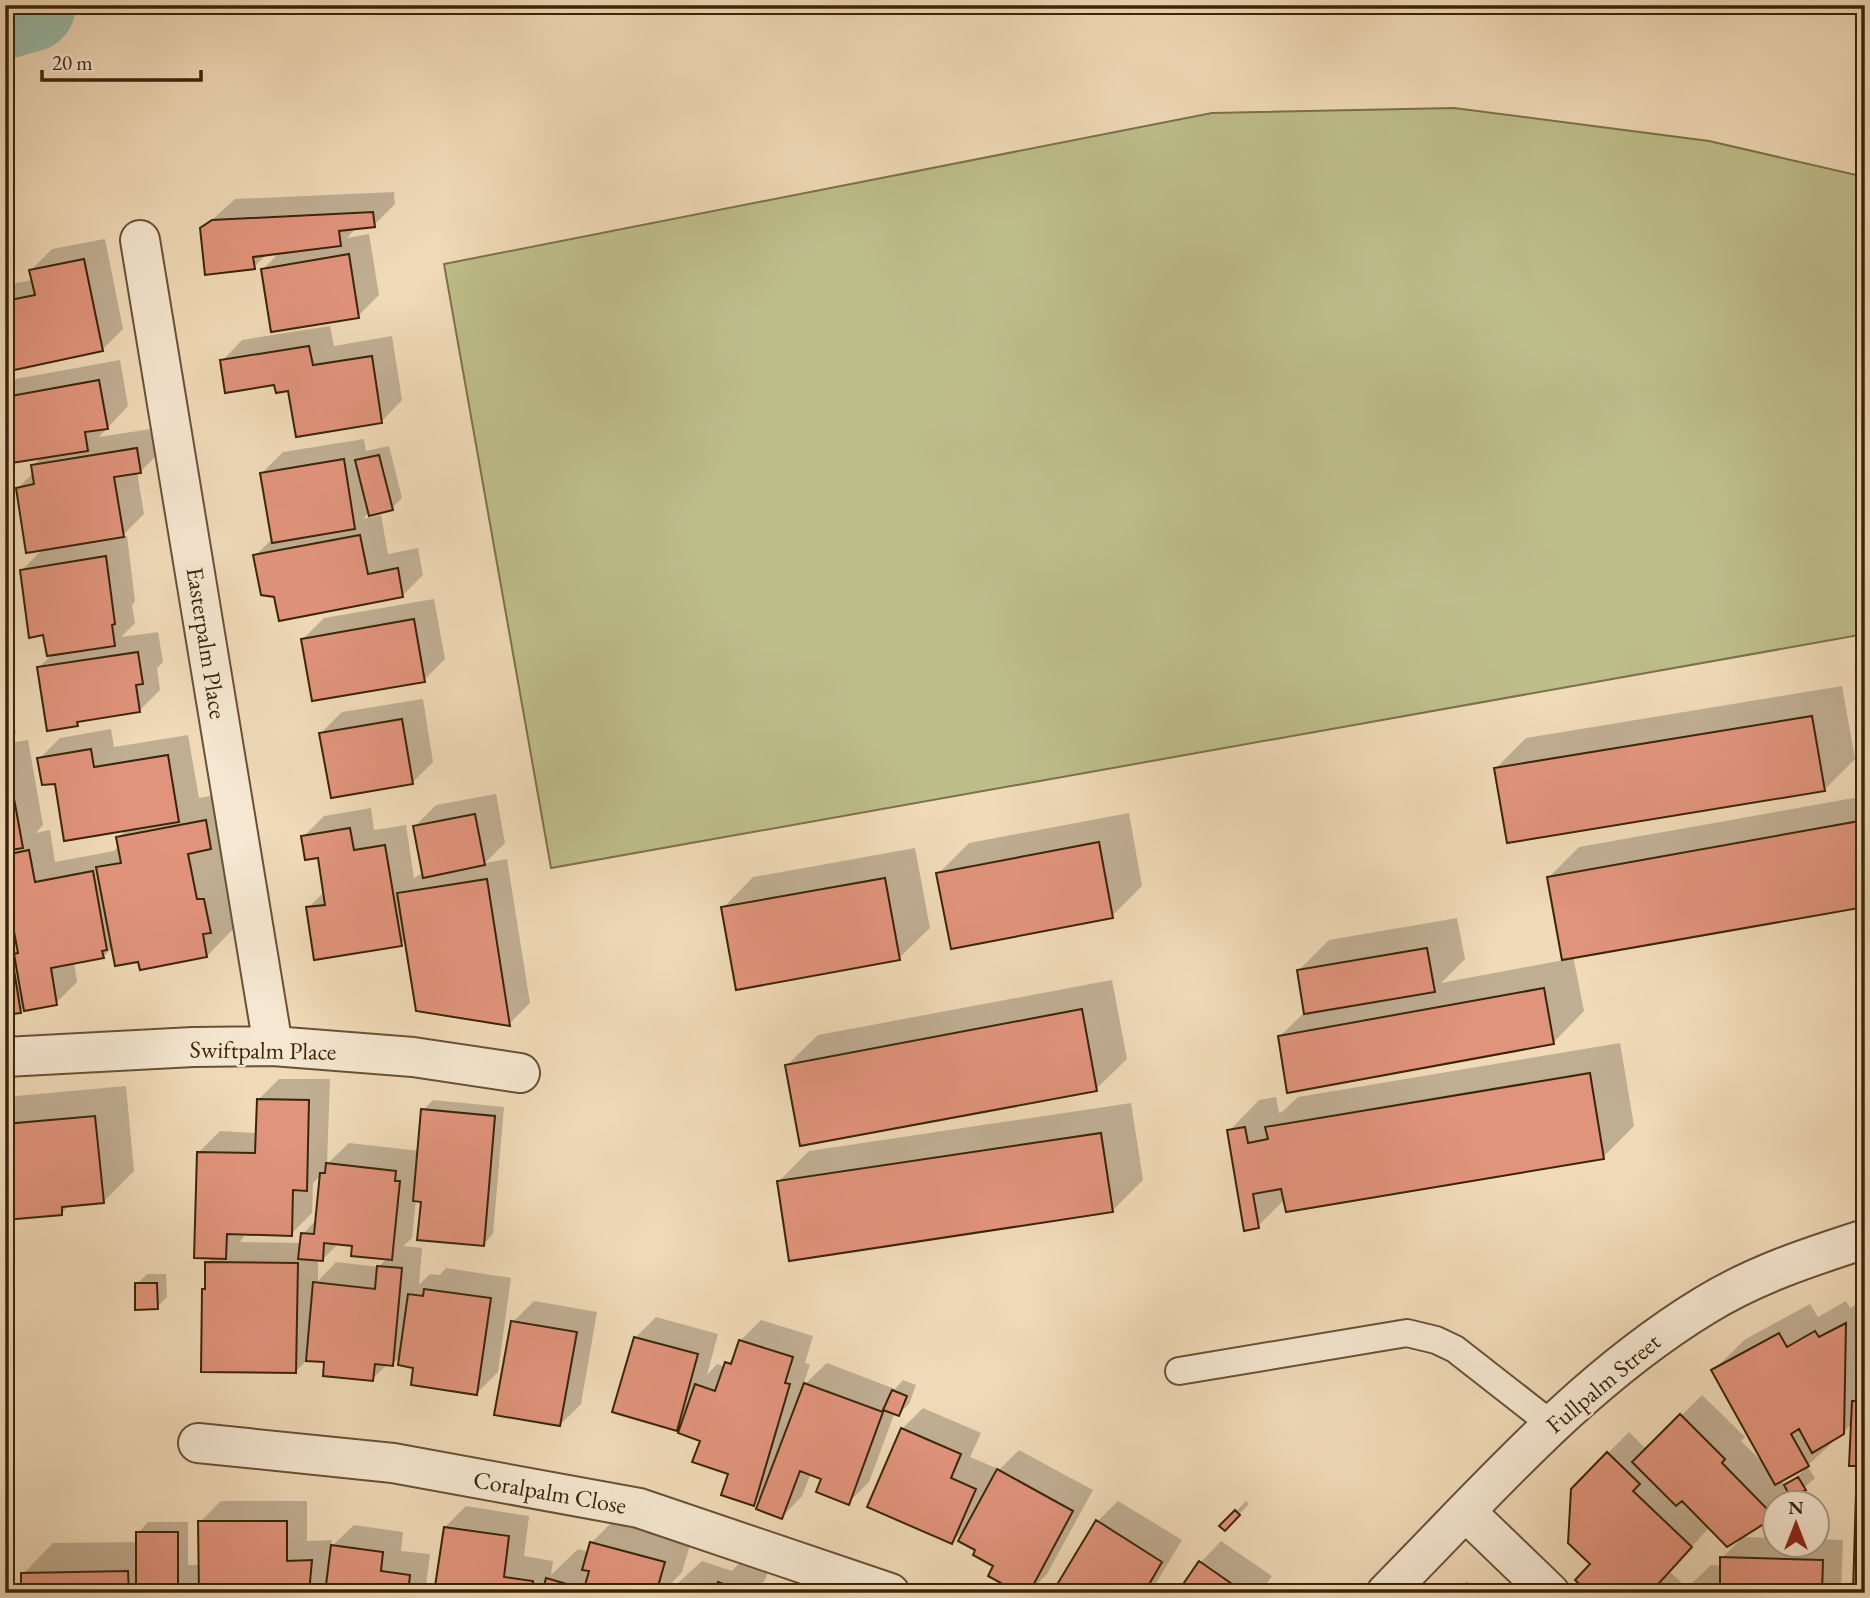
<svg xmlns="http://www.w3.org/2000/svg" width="1870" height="1598" viewBox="0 0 1870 1598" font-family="'EB Garamond',serif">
<rect width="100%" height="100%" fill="#f0dab8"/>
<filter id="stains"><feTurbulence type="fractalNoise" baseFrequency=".00286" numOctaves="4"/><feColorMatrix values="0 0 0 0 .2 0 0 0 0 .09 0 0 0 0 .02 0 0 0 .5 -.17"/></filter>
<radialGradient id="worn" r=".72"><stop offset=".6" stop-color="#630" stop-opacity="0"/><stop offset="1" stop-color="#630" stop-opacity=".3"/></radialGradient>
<!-- green -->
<path fill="#bebe8b" stroke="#7c724a" stroke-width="2" d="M 1454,108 L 1709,141 L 1865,177 L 1865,634 L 551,868 L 444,264 L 1212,113 Z"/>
<!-- shadow -->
<path fill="#0003" fill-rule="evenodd" d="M 394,192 L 395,204 L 374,225 L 357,227 L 347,238 L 369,234 L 379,295 L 358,316 L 263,269 L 281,251 L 268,253 L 254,267 L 202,229 L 235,199 Z
M 105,239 L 123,329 L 102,350 L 5,370 L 5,285 L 33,280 L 31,270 L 52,249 Z
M 330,326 L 334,346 L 392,336 L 402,400 L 382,421 L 289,389 L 222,361 L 242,340 Z
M 120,360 L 128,406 L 99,437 L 157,428 L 162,450 L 141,471 L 137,472 L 144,514 L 121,537 L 127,536 L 135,601 L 132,605 L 135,623 L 121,637 L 158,632 L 163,662 L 157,668 L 160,690 L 139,711 L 82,719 L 77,725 L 39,667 L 53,654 L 21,571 L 43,549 L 18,488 L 34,472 L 33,465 L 42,457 L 5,463 L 5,381 Z
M 364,439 L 366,451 L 389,446 L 402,498 L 392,508 L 370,511 L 363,519 L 381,515 L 388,554 L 418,548 L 423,575 L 402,596 L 276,596 L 255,556 L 273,538 L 262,473 L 283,452 Z
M 434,599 L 445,659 L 424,680 L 303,639 L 324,618 Z
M 5,668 L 16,733 L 5,743 Z
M 1842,686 L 1855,759 L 1824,790 L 1496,768 L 1526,738 Z
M 423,699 L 433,762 L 412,783 L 321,733 L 342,712 Z
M 111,729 L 114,747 L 188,735 L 199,798 L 236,791 L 237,925 L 207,956 L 140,960 L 113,947 L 103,957 L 74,962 L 77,982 L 56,1003 L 25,1006 L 20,1011 L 5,1013 L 5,853 L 10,848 L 5,849 L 5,744 L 28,740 L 43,825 L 36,833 L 50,830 L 55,862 L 114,851 L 120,846 L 118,838 L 127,829 L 56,782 L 39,759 L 60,738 Z
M 496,794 L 505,843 L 485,863 L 507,859 L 530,1003 L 509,1024 L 406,939 L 401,944 L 308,908 L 325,891 L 319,856 L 303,837 L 324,816 L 371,808 L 374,830 L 406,825 L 414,878 L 424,872 L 415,826 L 436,805 Z
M 1865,796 L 1865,905 L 1573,956 L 1584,1011 L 1554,1042 L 1279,1037 L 1306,1011 L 1299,970 L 1329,940 L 1457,918 L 1465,959 L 1441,983 L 1564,960 L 1549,877 L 1579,847 Z
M 1129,813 L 1142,886 L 1112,916 L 938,874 L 969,843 Z
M 915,848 L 930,928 L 899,958 L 723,908 L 753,877 Z
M 1112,980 L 1127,1059 L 1096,1089 L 787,1065 L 818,1035 Z
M 1620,1043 L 1634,1126 L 1603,1157 L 1285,1199 L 1258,1226 L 1229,1131 L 1259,1100 L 1276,1097 L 1279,1113 L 1282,1112 L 1298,1097 Z
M 279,1079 L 330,1079 L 327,1164 L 349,1143 L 419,1151 L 423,1110 L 433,1100 L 504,1107 L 493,1234 L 483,1245 L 423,1200 L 416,1199 L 412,1238 L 403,1246 L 422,1248 L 419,1285 L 430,1274 L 440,1275 L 446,1268 L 511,1278 L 498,1372 L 477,1393 L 415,1366 L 401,1356 L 392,1364 L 388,1364 L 372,1379 L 326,1361 L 308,1359 L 296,1371 L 204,1289 L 207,1286 L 207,1263 L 213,1257 L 199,1152 L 220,1131 L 257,1133 L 258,1100 ZM 322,1174 L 317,1219 L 303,1234 L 302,1243 L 240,1242 L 246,1233 L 291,1234 L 312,1213 L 313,1183 ZM 339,1243 L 354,1244 L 387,1258 L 379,1267 L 336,1262 L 318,1281 L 318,1259 L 322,1260 Z
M 126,1086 L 134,1171 L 103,1202 L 70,1204 L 62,1213 L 5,1218 L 5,1097 Z
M 1131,1103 L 1143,1180 L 1113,1210 L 778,1182 L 809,1151 Z
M 147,1274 L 166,1274 L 167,1297 L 157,1307 L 137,1284 Z
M 1865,1300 L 1865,1465 L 1853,1423 L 1807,1466 L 1815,1478 L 1786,1504 L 1776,1504 L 1774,1516 L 1727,1545 L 1710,1527 L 1669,1571 L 1683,1584 L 1674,1593 L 1591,1593 L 1608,1453 L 1629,1432 L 1647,1450 L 1702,1395 L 1745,1437 L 1741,1441 L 1765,1465 L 1713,1371 L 1744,1340 L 1810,1304 L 1818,1317 L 1846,1301 L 1850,1308 ZM 1802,1468 L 1804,1470 L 1786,1486 L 1780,1480 Z
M 534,1301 L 597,1312 L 581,1404 L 560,1425 L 513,1322 Z
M 656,1317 L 718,1334 L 707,1375 L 717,1364 L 725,1367 L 736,1354 L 741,1340 L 761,1320 L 813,1336 L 805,1363 L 810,1364 L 803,1386 L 827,1363 L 895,1389 L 903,1380 L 916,1385 L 909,1404 L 899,1414 L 895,1412 L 869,1482 L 848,1503 L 823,1478 L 811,1473 L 802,1496 L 782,1517 L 764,1493 L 753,1504 L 702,1439 L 684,1421 L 676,1429 L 635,1338 Z
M 923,1408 L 981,1433 L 970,1457 L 996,1468 L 992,1477 L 1019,1450 L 1093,1490 L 1047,1574 L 1028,1593 L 978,1550 L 965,1529 L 952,1542 L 902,1429 Z
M 221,1501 L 307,1501 L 307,1541 L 332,1540 L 331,1547 L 354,1525 L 403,1532 L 401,1551 L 430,1554 L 425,1593 L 23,1593 L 23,1574 L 53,1543 L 138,1542 L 138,1533 L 148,1522 L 188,1522 L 188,1565 L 200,1565 L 200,1522 Z
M 1118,1501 L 1182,1540 L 1150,1593 L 1054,1593 L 1097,1522 Z
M 1246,1501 L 1249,1504 L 1225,1529 L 1222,1526 Z
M 466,1506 L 529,1516 L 524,1556 L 553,1561 L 551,1575 L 578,1549 L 589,1552 L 592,1542 L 622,1512 L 694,1531 L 682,1572 L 669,1586 L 667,1593 L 436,1593 L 445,1527 Z
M 1743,1537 L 1776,1538 L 1776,1546 L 1818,1546 L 1818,1539 L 1843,1540 L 1841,1593 L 1687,1593 L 1689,1586 L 1711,1565 L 1722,1566 L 1722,1558 Z
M 1221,1541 L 1272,1576 L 1260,1593 L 1179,1593 L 1201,1562 Z
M 750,1552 L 772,1560 L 765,1580 L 753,1592 L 756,1593 L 667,1593 L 702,1561 L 732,1571 Z
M 804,1576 L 826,1585 L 822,1593 L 787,1593 Z
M 1467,1581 L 1479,1593 L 1455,1593 Z"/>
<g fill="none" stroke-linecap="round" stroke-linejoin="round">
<!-- river -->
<path stroke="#9bbba9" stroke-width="94" d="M 5,12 L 29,5"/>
</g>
<!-- building -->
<path fill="#e1947c" stroke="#3b2509" stroke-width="2" d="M 373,212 L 375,227 L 339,231 L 341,246 L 253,257 L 255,269 L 205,275 L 200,228 L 212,220 Z
M 349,254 L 359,318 L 271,332 L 261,269 Z
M 84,259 L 103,351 L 5,372 L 5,301 L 35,295 L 29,270 Z
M 309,346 L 313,365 L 372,356 L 382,423 L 296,437 L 288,391 L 276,393 L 274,385 L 225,393 L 220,360 Z
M 99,380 L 108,429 L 85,432 L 88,451 L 5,464 L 5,397 Z
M 137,448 L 141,473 L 114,477 L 124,537 L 26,553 L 16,488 L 34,484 L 31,465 Z
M 379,455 L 393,510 L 369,516 L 355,460 Z
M 344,459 L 355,529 L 272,543 L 260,473 Z
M 360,535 L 368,574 L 398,568 L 403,597 L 279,621 L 274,597 L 261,595 L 253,555 Z
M 106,556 L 115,624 L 112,625 L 115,646 L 47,656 L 43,635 L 29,638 L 20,570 Z
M 414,619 L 425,682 L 312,701 L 301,639 Z
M 138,652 L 143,684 L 136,685 L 140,712 L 77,722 L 78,726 L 47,731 L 37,667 Z
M 1812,716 L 1825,791 L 1507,843 L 1494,768 Z
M 402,719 L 413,784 L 331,798 L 319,733 Z
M 91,749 L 94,767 L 168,755 L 179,822 L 64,841 L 55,784 L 42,785 L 37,758 Z
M 5,760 L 7,760 L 23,848 L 5,851 Z
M 475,814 L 485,865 L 423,878 L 413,826 Z
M 206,820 L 211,849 L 188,854 L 197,899 L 204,899 L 211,933 L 203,934 L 207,957 L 140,970 L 138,962 L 115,966 L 96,867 L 121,863 L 116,837 Z
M 1865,820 L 1865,907 L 1562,960 L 1547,877 Z
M 350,828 L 354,850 L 385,845 L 402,946 L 314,960 L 306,907 L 325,905 L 318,858 L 305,860 L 301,836 Z
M 1099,842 L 1113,918 L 951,949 L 936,873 Z
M 29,850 L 35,882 L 93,871 L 107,950 L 102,951 L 104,958 L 51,968 L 57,1005 L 24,1011 L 14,954 L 18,953 L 5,883 L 5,855 Z
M 885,878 L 900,960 L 736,990 L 721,907 Z
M 487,879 L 510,1026 L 416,1011 L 397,893 Z
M 1427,948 L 1435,992 L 1304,1014 L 1297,970 Z
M 5,958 L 6,964 L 13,964 L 21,1013 L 5,1015 Z
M 1544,988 L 1554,1044 L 1287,1093 L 1278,1036 Z
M 1082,1009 L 1097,1091 L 800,1146 L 785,1065 Z
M 1590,1073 L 1604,1159 L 1286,1212 L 1281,1189 L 1253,1194 L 1259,1228 L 1244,1231 L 1227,1130 L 1245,1127 L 1248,1143 L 1268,1139 L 1265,1127 Z
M 257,1099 L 309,1100 L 307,1191 L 293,1190 L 292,1236 L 227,1234 L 226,1259 L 194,1258 L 197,1152 L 255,1153 Z
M 421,1109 L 495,1116 L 484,1246 L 417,1240 L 421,1202 L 413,1201 Z
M 95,1116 L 104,1203 L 62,1207 L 62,1215 L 5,1220 L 5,1124 Z
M 1101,1133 L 1113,1212 L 789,1261 L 777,1181 Z
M 326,1163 L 396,1171 L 395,1181 L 400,1181 L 392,1260 L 351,1256 L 352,1246 L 324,1243 L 323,1261 L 298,1259 L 301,1233 L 314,1234 L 320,1173 L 325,1173 Z
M 205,1262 L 298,1263 L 296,1373 L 201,1372 L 202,1289 L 205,1289 Z
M 377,1266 L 402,1268 L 393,1366 L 375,1364 L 373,1381 L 323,1376 L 324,1362 L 306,1361 L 313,1282 L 375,1289 Z
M 135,1283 L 157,1283 L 158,1309 L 135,1310 Z
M 424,1289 L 491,1298 L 477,1395 L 411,1385 L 413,1368 L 398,1365 L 408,1294 L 423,1296 Z
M 511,1321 L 577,1332 L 560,1426 L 494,1415 Z
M 1846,1323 L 1844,1434 L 1812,1453 L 1799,1429 L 1791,1434 L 1809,1466 L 1775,1485 L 1711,1370 L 1779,1333 L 1787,1347 L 1815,1331 L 1819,1337 Z
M 1864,1324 L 1865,1466 L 1849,1466 L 1852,1401 L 1860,1401 Z
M 634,1337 L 698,1354 L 677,1431 L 612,1412 Z
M 739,1340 L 793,1357 L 785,1383 L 790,1384 L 754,1506 L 721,1495 L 728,1474 L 692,1462 L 700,1441 L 678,1433 L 695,1384 L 715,1391 L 725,1362 L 731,1364 Z
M 804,1383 L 883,1412 L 849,1505 L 816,1492 L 821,1479 L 800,1471 L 782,1519 L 756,1509 Z
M 892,1390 L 907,1396 L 899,1416 L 883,1410 Z
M 1680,1414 L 1725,1459 L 1722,1463 L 1775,1517 L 1727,1547 L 1682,1501 L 1676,1506 L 1632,1462 Z
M 901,1428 L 961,1454 L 951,1478 L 976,1489 L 952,1544 L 867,1507 Z
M 1607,1452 L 1640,1484 L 1633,1491 L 1692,1547 L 1650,1593 L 1589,1593 L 1575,1580 L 1590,1564 L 1568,1543 L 1571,1489 Z
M 997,1469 L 1073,1511 L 1029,1593 L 1019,1593 L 988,1576 L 993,1566 L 973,1555 L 975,1550 L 958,1541 Z
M 1798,1477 L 1806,1490 L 1791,1498 L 1784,1485 Z
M 1856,1493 L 1865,1493 L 1865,1593 L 1853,1593 Z
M 1235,1510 L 1240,1515 L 1225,1531 L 1219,1526 Z
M 1096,1520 L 1162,1562 L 1144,1593 L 1052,1593 Z
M 198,1521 L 287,1521 L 287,1561 L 312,1560 L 309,1593 L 199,1593 Z
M 444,1527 L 509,1536 L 504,1577 L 533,1581 L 532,1593 L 434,1593 Z
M 136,1532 L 178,1532 L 178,1588 L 136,1589 Z
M 590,1542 L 665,1562 L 656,1593 L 542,1593 L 546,1578 L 584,1589 L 589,1571 L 582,1570 Z
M 331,1545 L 383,1552 L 381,1571 L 410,1575 L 408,1593 L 325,1593 Z
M 1720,1557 L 1823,1560 L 1822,1593 L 1685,1593 L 1688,1585 L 1720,1586 Z
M 1199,1561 L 1245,1593 L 1177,1593 Z
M 128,1571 L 129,1593 L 21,1593 L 21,1573 Z
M 718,1582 L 742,1591 L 741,1593 L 715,1593 Z"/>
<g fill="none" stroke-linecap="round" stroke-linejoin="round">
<!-- service casing -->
<g stroke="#685235" stroke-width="30">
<path id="service" d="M 1179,1371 L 1407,1333 L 1436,1340 L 1455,1349 L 1551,1424"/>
</g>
<!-- minor casing -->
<g stroke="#685235" stroke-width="42">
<path id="minor" d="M 140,240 L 273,1046
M 5,1057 L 193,1047 L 273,1046 L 413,1057 L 520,1073
M 198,1443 L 393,1463 L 639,1508 L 890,1593
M 1466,1512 L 1550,1593
M 1386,1593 C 1487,1491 1581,1381 1704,1306 C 1754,1275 1809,1257 1865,1239"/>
</g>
<!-- service -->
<use href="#service" stroke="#f5e7d1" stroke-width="26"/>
<!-- minor -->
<use href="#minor" stroke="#f5e7d1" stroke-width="38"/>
</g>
<g text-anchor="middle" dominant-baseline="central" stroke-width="5" stroke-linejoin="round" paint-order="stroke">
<!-- street labels -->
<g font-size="24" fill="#3b2509" stroke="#f5e7d1">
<text transform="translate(207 643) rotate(81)">Easterpalm Place</text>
<text transform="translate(263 1050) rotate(1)">Swiftpalm Place</text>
<text transform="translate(1603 1383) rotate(-40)">Fullpalm Street</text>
<text transform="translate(550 1492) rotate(10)">Coralpalm Close</text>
</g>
</g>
<!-- margin -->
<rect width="1870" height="1598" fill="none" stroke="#f0dab8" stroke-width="28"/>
<rect x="7" y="7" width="1856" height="1584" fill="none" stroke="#3b2509" stroke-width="3.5"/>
<rect x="14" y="14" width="1842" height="1570" fill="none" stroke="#3b2509" stroke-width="2"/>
<!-- north arrow -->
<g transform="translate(1796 1524)"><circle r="33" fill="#f5e7d1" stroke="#ab9981" stroke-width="2"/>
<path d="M0-5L12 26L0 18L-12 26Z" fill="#8f2418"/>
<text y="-10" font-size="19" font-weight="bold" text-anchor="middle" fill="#3b2509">N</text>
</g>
<!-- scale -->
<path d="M42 70v10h159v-10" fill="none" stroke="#3b2509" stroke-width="3.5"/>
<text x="52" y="70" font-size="21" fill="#3b2509" stroke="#f5e7d1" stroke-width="5" paint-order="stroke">20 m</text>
<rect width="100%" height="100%" filter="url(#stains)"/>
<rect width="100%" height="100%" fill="url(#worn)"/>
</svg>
